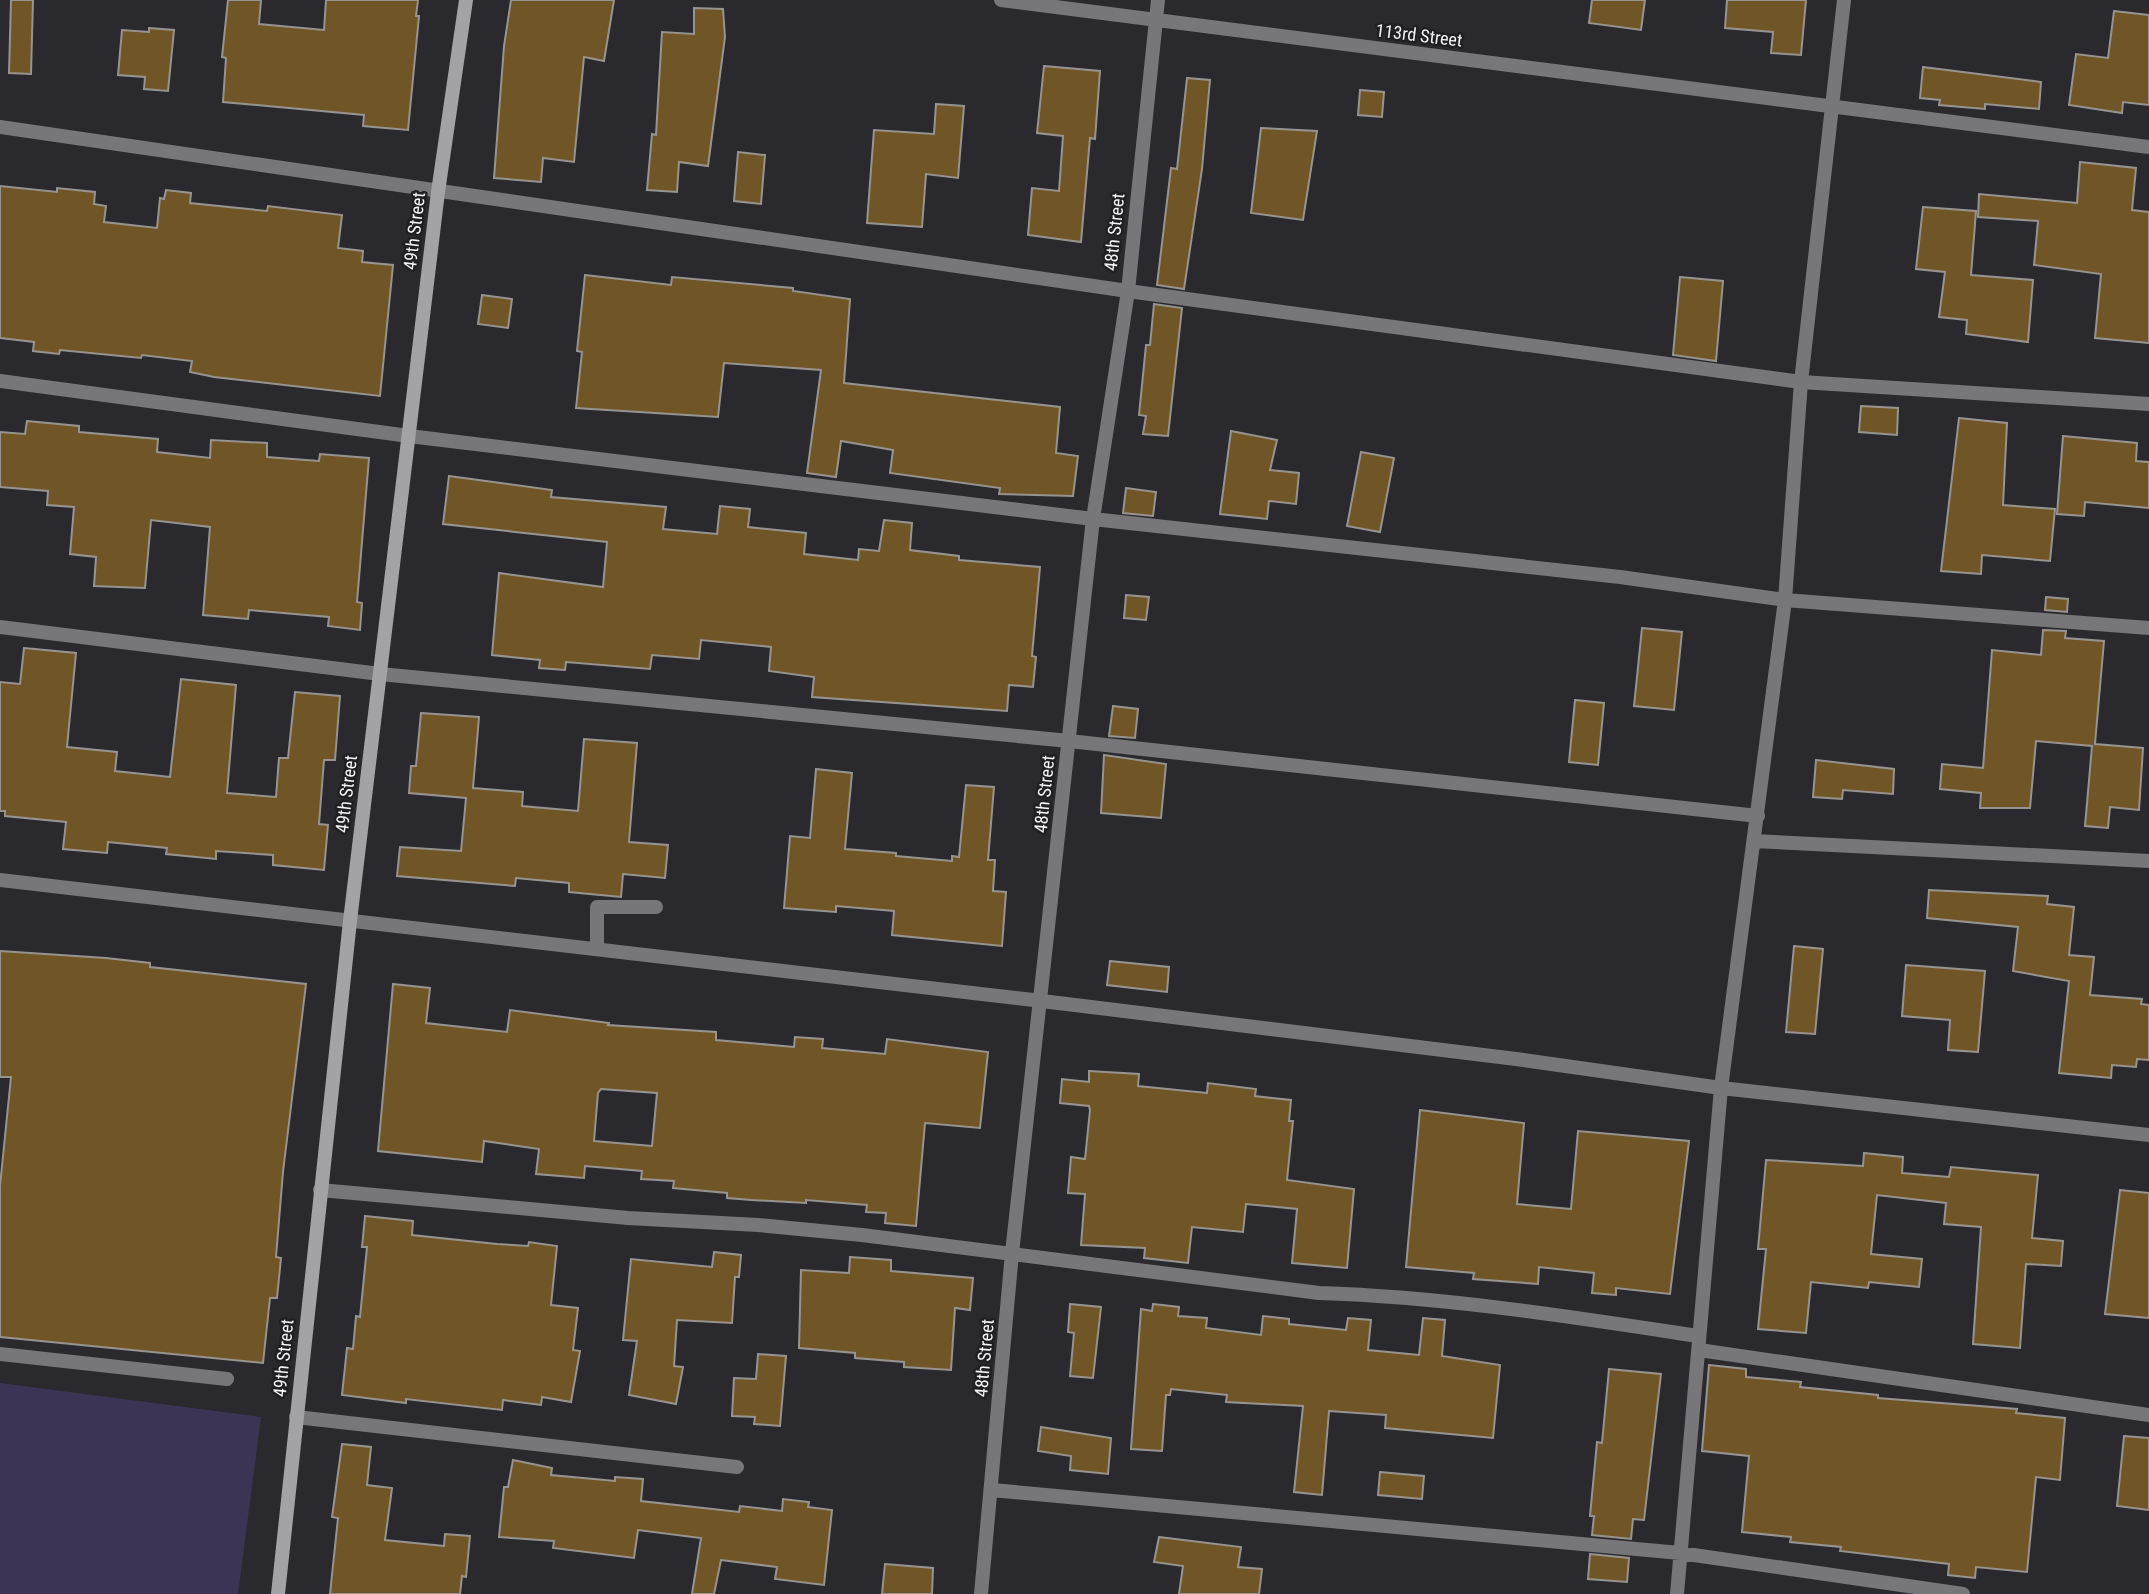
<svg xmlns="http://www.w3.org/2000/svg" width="2149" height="1594" viewBox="0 0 2149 1594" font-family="'Roboto Condensed',sans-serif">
<rect width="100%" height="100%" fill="#2a292d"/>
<!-- green -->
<path fill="#3c3455" d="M 0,1383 L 261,1417 L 238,1594 L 0,1594 Z"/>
<!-- building -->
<path fill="#705526" stroke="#979490" stroke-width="2" fill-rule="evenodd" d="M 11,0 L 33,0 L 31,74 L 9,73 Z
M 228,0 L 261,0 L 259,24 L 324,30 L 326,0 L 418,0 L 416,16 L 419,16 L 408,130 L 363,126 L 364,115 L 223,102 L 226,58 L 222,57 Z
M 511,0 L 614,0 L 604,61 L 584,57 L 574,162 L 543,158 L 541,182 L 494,178 L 504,46 Z
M 1592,0 L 1645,0 L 1641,30 L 1589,23 Z
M 1727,0 L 1806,0 L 1801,55 L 1771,53 L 1773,32 L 1725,28 Z
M 694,8 L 723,9 L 725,37 L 708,166 L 679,162 L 677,192 L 647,190 L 652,134 L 656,135 L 662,32 L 694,34 Z
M 2114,11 L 2149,15 L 2149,105 L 2123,102 L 2122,113 L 2069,105 L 2076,54 L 2108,58 Z
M 149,28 L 174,30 L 168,91 L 144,89 L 145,77 L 118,75 L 122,30 L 149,32 Z
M 1044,66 L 1100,71 L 1095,139 L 1090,138 L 1081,242 L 1028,235 L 1032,188 L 1059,191 L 1063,136 L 1037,133 Z
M 1923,67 L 2041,82 L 2039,109 L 1985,104 L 1985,109 L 1939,105 L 1940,100 L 1920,98 Z
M 1187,78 L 1210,80 L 1202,169 L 1184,289 L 1157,285 L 1171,168 L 1177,169 Z
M 1360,90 L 1384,92 L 1382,117 L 1358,115 Z
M 936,104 L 964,106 L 958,178 L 926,174 L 922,227 L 867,223 L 874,130 L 934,134 Z
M 1261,128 L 1317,131 L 1303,220 L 1251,213 Z
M 738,152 L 765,155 L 761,204 L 734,201 Z
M 2080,162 L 2136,168 L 2132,210 L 2149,212 L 2149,343 L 2095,338 L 2101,274 L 2034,265 L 2038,221 L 1978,217 L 1979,194 L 2077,203 Z
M 0,186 L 57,192 L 57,188 L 95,192 L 94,204 L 106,206 L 104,222 L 157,228 L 160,198 L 164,199 L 166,190 L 191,193 L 190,203 L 267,211 L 268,206 L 342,215 L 338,248 L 363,251 L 362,262 L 393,265 L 380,396 L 214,377 L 190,372 L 192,361 L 142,355 L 141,358 L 60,350 L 59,354 L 33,351 L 34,342 L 0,338 Z
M 1923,207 L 1976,211 L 1971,275 L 2033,280 L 2028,342 L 1966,334 L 1967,320 L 1939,317 L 1945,272 L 1916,269 Z
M 585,275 L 671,285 L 672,277 L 793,288 L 793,291 L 850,299 L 844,383 L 1060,407 L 1056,453 L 1078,456 L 1073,496 L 999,494 L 1000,488 L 890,473 L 893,450 L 841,441 L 836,477 L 807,473 L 821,370 L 724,363 L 718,417 L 576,408 L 582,352 L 577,351 Z
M 1680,277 L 1723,281 L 1716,361 L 1673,355 Z
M 482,295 L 512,299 L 508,328 L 478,324 Z
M 1154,304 L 1182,308 L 1168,436 L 1143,434 L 1146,416 L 1139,415 L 1146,345 L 1150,345 Z
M 1861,406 L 1898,408 L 1897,435 L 1859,432 Z
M 1959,418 L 2007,423 L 2003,505 L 2055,509 L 2050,561 L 1982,555 L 1981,574 L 1941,571 Z
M 27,421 L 79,426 L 79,432 L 158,439 L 157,452 L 210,458 L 211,440 L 267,443 L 267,457 L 319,461 L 320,454 L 369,458 L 357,602 L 362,603 L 360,630 L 328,626 L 329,617 L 249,610 L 248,619 L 203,615 L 210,527 L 151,520 L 145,588 L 94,586 L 96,557 L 70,554 L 74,507 L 47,505 L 48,491 L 0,487 L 0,432 L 25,434 Z
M 1231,431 L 1277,440 L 1270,470 L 1299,473 L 1296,504 L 1269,501 L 1267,519 L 1220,514 Z
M 2063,436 L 2137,443 L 2136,461 L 2149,462 L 2149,508 L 2085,502 L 2084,516 L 2057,514 Z
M 1361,452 L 1394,458 L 1380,532 L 1347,526 Z
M 449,476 L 552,490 L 551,497 L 666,507 L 663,529 L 717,534 L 720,506 L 750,509 L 748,527 L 806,533 L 804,554 L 858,560 L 859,549 L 879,551 L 884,520 L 912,523 L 910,550 L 959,556 L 959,560 L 1040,567 L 1032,656 L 1036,657 L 1033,687 L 1009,685 L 1007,711 L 812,697 L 814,677 L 769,671 L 771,647 L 701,640 L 699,659 L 652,655 L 650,669 L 566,662 L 565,670 L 539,668 L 540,660 L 492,655 L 499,573 L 603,587 L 607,542 L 443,524 Z
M 1126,488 L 1156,492 L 1153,516 L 1123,513 Z
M 1126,595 L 1149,597 L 1146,620 L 1124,618 Z
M 2046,597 L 2068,599 L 2067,612 L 2045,610 Z
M 1642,628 L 1682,632 L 1674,710 L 1634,706 Z
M 2043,630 L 2066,631 L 2065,638 L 2104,641 L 2095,744 L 2143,748 L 2139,810 L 2110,807 L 2108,828 L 2085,826 L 2092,746 L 2036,741 L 2030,808 L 1980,808 L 1981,793 L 1940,789 L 1942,764 L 1983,768 L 1992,650 L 2041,655 Z
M 24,648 L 76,653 L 67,747 L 117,752 L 115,771 L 170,777 L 181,679 L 236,685 L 227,793 L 276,797 L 279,758 L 288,758 L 295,692 L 340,696 L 335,760 L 324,760 L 319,824 L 328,825 L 324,870 L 273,865 L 273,855 L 216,851 L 216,859 L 166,854 L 167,848 L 108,842 L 107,853 L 63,849 L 66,822 L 5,816 L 5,811 L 0,811 L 0,682 L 20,684 Z
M 1575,700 L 1604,703 L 1598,765 L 1569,762 Z
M 1113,706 L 1138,709 L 1135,738 L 1109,736 Z
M 421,713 L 479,717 L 473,788 L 523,792 L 522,806 L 578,811 L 584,739 L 637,743 L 629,842 L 668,845 L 665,878 L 623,874 L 621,897 L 569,892 L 569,883 L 516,878 L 515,886 L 397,876 L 400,847 L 461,851 L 466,798 L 409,793 L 411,766 L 416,766 Z
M 1104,755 L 1166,764 L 1161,818 L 1101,813 Z
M 1816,760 L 1894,769 L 1893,794 L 1843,790 L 1842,799 L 1813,797 Z
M 816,769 L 852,773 L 845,849 L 896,853 L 896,856 L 952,861 L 952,856 L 959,857 L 966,785 L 994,787 L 988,860 L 995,860 L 993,891 L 1006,892 L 1002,946 L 892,935 L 894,911 L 836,906 L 836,912 L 784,908 L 790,836 L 810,838 Z
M 1929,890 L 2048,896 L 2047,904 L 2074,907 L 2069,955 L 2094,957 L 2090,995 L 2142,999 L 2141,1004 L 2149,1005 L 2149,1060 L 2137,1059 L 2136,1067 L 2112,1065 L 2111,1078 L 2059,1073 L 2069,981 L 2013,971 L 2018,927 L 1927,918 Z
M 1794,946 L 1823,949 L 1815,1034 L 1786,1032 Z
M 0,951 L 106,958 L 150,963 L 150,967 L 306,984 L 283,1172 L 276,1257 L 281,1258 L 277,1298 L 270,1298 L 263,1363 L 0,1337 L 0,1186 L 11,1077 L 0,1077 Z
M 1110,961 L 1169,967 L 1167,992 L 1107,985 Z
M 1906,965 L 1985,971 L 1978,1052 L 1948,1050 L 1950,1020 L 1902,1016 Z
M 393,984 L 430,988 L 426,1023 L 507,1032 L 510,1010 L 609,1023 L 608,1025 L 716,1032 L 716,1040 L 794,1047 L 795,1037 L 823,1039 L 822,1048 L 885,1054 L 887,1039 L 988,1052 L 980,1128 L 925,1123 L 916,1226 L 885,1223 L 886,1213 L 866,1212 L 867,1205 L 806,1200 L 806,1203 L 751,1200 L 727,1198 L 727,1193 L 673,1188 L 674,1181 L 641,1179 L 642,1171 L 585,1166 L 584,1178 L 536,1174 L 539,1149 L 484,1141 L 482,1162 L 378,1151 ZM 601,1089 L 657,1093 L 652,1146 L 594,1141 L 598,1093 Z
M 1089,1071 L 1139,1074 L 1138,1086 L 1207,1093 L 1208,1083 L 1256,1089 L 1255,1096 L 1291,1100 L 1289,1121 L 1293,1121 L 1287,1180 L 1354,1189 L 1347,1268 L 1292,1263 L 1297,1209 L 1246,1204 L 1243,1232 L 1192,1227 L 1188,1263 L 1144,1258 L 1145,1248 L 1081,1245 L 1085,1194 L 1068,1193 L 1071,1157 L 1085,1159 L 1090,1110 L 1089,1106 L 1060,1103 L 1062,1079 L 1089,1082 Z
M 1420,1110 L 1524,1123 L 1517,1204 L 1571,1209 L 1578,1131 L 1689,1141 L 1670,1294 L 1616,1288 L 1616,1295 L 1592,1293 L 1594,1273 L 1539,1267 L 1538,1284 L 1473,1279 L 1474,1273 L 1406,1267 Z
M 1864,1153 L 1903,1157 L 1902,1173 L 1949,1177 L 1951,1167 L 2038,1175 L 2032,1238 L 2063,1241 L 2061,1266 L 2026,1264 L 2020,1348 L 1973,1344 L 1981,1227 L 1944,1224 L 1946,1203 L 1877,1195 L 1871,1254 L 1922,1259 L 1919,1287 L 1869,1282 L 1868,1288 L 1811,1282 L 1806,1333 L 1758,1329 L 1766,1249 L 1758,1249 L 1766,1160 L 1863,1166 Z
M 2120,1190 L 2149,1193 L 2149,1318 L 2105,1314 Z
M 365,1216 L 413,1221 L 412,1235 L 497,1244 L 528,1246 L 529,1242 L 557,1246 L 551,1305 L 578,1308 L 573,1350 L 580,1351 L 571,1402 L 542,1397 L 541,1405 L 503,1400 L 502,1410 L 406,1399 L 406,1403 L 342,1395 L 347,1348 L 353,1349 L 356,1316 L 360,1317 L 367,1247 L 362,1247 Z
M 714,1252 L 741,1255 L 739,1277 L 735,1277 L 732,1323 L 677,1320 L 674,1366 L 683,1367 L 676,1404 L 629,1395 L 637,1341 L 623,1340 L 631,1259 L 712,1267 Z
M 850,1257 L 891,1260 L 891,1271 L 973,1278 L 970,1310 L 955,1308 L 951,1370 L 904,1367 L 904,1362 L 855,1358 L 855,1353 L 799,1348 L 801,1270 L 849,1273 Z
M 1070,1304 L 1101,1307 L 1093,1378 L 1070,1376 L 1074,1333 L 1068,1332 Z
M 1153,1304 L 1179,1307 L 1178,1316 L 1207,1318 L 1206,1328 L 1261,1335 L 1263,1316 L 1289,1319 L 1289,1324 L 1346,1330 L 1348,1318 L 1371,1320 L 1368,1350 L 1419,1355 L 1423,1318 L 1445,1320 L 1442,1356 L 1500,1365 L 1493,1438 L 1385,1428 L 1386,1415 L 1329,1411 L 1322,1495 L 1294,1492 L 1303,1406 L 1226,1402 L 1227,1395 L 1171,1389 L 1170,1395 L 1166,1395 L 1162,1451 L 1131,1449 L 1141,1309 L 1152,1311 Z
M 758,1354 L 786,1356 L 780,1426 L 754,1424 L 755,1417 L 732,1416 L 734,1378 L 756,1379 Z
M 1709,1365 L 1746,1369 L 1746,1377 L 1801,1382 L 1800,1387 L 1878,1395 L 1878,1398 L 2017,1409 L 2016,1413 L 2065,1418 L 2060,1480 L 2036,1477 L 2027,1572 L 1976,1567 L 1975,1578 L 1948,1575 L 1949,1564 L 1840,1551 L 1841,1547 L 1790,1542 L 1791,1537 L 1742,1532 L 1749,1456 L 1702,1451 Z
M 1609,1369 L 1661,1374 L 1644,1520 L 1633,1519 L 1631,1539 L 1592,1535 L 1594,1516 L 1590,1516 L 1597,1442 L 1602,1443 Z
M 1041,1427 L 1111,1438 L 1108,1474 L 1070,1470 L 1071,1456 L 1038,1451 Z
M 2124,1436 L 2149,1438 L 2149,1510 L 2117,1506 Z
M 342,1444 L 371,1447 L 367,1485 L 392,1488 L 385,1540 L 444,1546 L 445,1534 L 470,1536 L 466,1577 L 462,1576 L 460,1594 L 330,1594 L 338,1518 L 332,1517 Z
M 513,1460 L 552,1468 L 551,1475 L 615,1481 L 615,1477 L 643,1479 L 641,1501 L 739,1512 L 740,1506 L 782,1511 L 783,1499 L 809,1502 L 808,1507 L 832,1510 L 824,1585 L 775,1579 L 777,1567 L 721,1560 L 714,1594 L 692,1594 L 701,1538 L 638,1530 L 634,1558 L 553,1548 L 554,1541 L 499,1537 L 504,1487 L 508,1487 Z
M 1380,1472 L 1424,1476 L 1422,1499 L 1378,1495 Z
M 1159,1537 L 1241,1547 L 1238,1567 L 1262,1569 L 1259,1594 L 1179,1594 L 1183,1566 L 1154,1562 Z
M 1590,1554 L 1629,1558 L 1627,1582 L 1588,1579 Z
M 885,1564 L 933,1568 L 932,1594 L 882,1594 Z"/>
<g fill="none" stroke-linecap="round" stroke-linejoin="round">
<!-- service -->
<path stroke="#777779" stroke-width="14" d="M 1128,291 L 1801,382
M 597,949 L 597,907 L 656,907"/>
<!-- minor -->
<path stroke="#777779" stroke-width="14" d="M 1001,0 L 2149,147
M 0,127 L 1128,291
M 0,381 L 409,436 L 1093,519 L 1620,577 L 1785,600 L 2149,628
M 1801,382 L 2149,404
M 0,627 L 380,674 L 1069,741 L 1758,816
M 1754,841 L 2149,861
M 0,880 L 1042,1001 L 1516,1059 L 1721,1088 L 2149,1135
M 320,1190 L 628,1218 L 758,1225 L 862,1235 L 1319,1293 C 1447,1297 1572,1317 1698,1336
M 1699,1350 L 2149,1415
M 0,1354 L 227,1379
M 296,1417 L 737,1467
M 992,1490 L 1680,1553 L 1963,1594
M 981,1594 L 1012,1253 L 1093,519 L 1128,291 L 1158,0
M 1677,1594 L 1721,1088 L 1785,600 L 1801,382 L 1844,0"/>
<!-- secondary -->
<path stroke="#a3a2a6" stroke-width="14" d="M 278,1594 L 350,921 L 438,192 L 466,0"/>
</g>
<g text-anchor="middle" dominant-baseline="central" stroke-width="5" stroke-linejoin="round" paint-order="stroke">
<!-- street labels -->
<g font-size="18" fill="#f4f3f6" stroke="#201f23">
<text transform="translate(1419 35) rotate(7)">113rd Street</text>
<text transform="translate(414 231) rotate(-83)">49th Street</text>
<text transform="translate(1114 232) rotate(-84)">48th Street</text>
<text transform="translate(346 794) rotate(-83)">49th Street</text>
<text transform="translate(1044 794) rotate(-84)">48th Street</text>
<text transform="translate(283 1358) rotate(-84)">49th Street</text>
<text transform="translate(984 1358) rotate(-85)">48th Street</text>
</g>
</g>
</svg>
